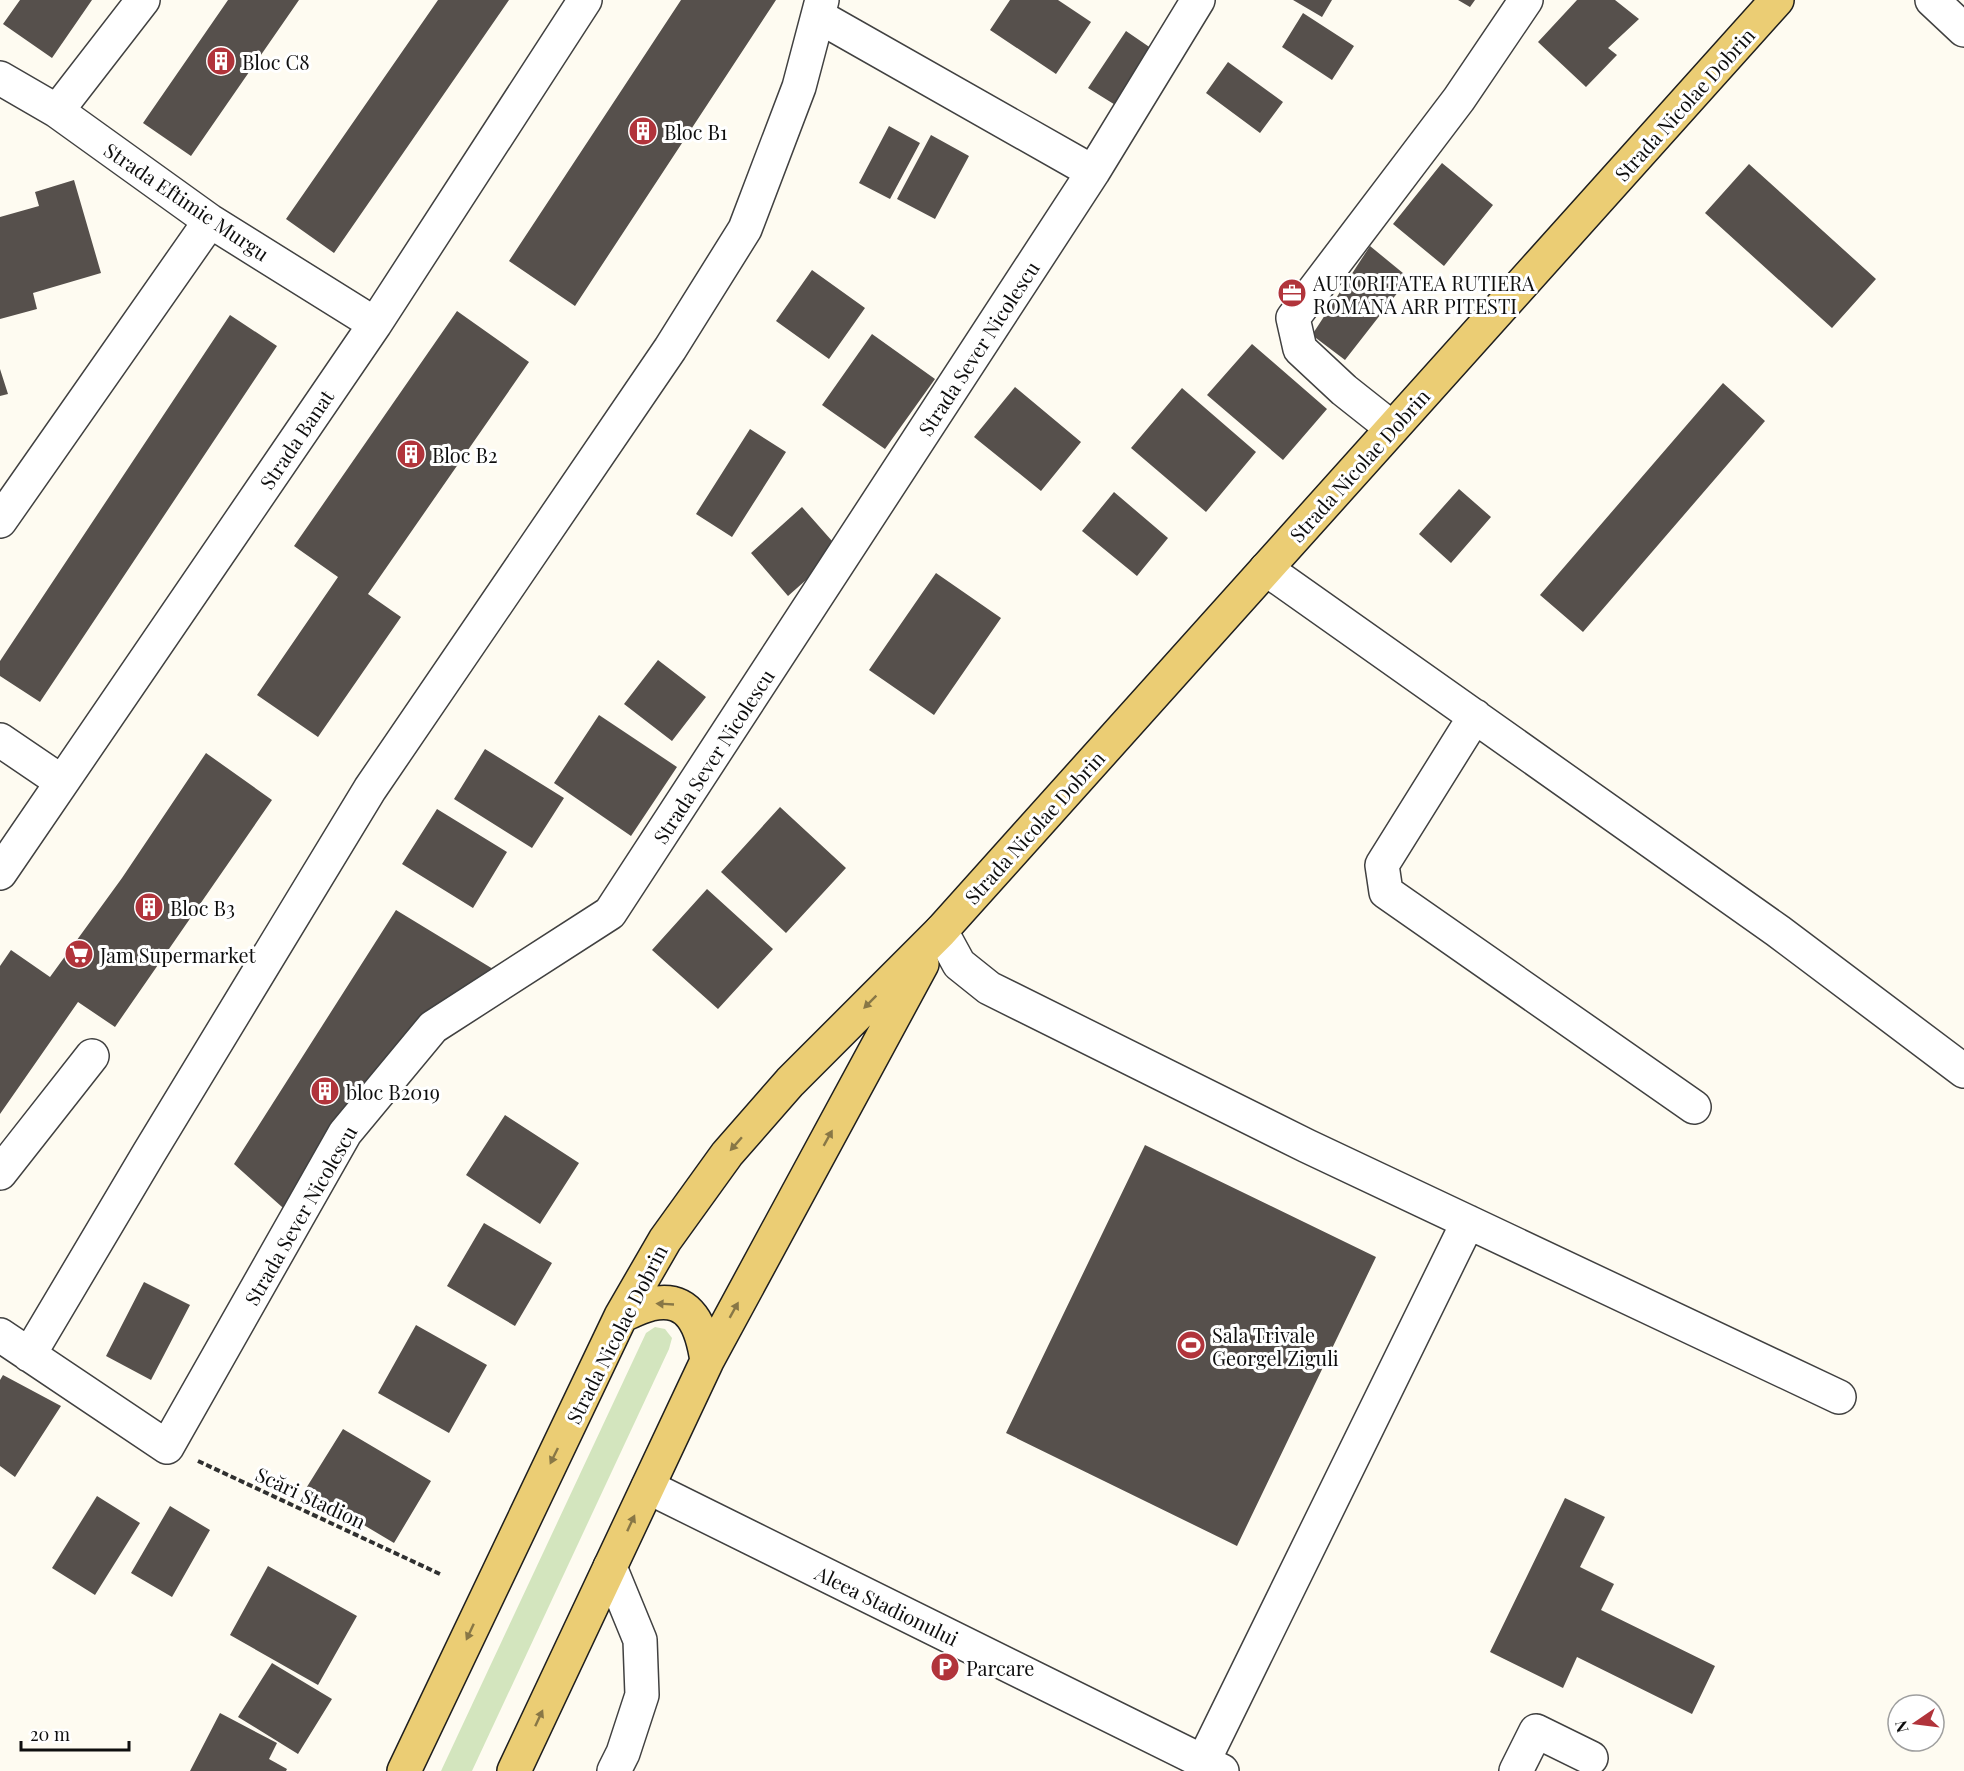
<svg xmlns="http://www.w3.org/2000/svg" width="1964" height="1771" viewBox="0 0 1964 1771" font-family="'Playfair Display',serif">
<rect width="100%" height="100%" fill="#fefbf1"/>
<!-- green -->
<path fill="#d3e5be" d="M 655,1327 L 665,1329 L 672,1338 L 669,1349 L 472,1771 L 441,1771 L 646,1333 Z"/>
<!-- building -->
<path fill="#56504c" d="M 20,0 L 92,0 L 52,58 L 3,24 Z
M 228,0 L 299,0 L 191,156 L 143,123 Z
M 438,0 L 509,0 L 334,253 L 286,219 Z
M 681,0 L 776,0 L 575,306 L 509,261 Z
M 1010,0 L 1058,0 L 1091,22 L 1056,74 L 990,30 Z
M 1293,0 L 1332,0 L 1322,17 Z
M 1458,0 L 1475,0 L 1470,7 Z
M 1577,0 L 1615,0 L 1639,19 L 1608,48 L 1617,55 L 1586,87 L 1538,42 Z
M 1303,13 L 1354,46 L 1332,80 L 1282,47 Z
M 1126,31 L 1161,55 L 1125,111 L 1088,88 Z
M 1228,62 L 1283,102 L 1260,133 L 1206,93 Z
M 889,126 L 920,143 L 890,199 L 859,183 Z
M 931,135 L 969,156 L 935,219 L 897,199 Z
M 1442,163 L 1493,205 L 1444,266 L 1393,224 Z
M 1749,164 L 1876,279 L 1832,328 L 1705,213 Z
M 74,180 L 101,273 L 33,293 L 37,309 L 0,319 L 0,217 L 39,206 L 35,192 Z
M 1370,246 L 1409,278 L 1345,360 L 1312,335 Z
M 812,270 L 865,308 L 829,359 L 776,321 Z
M 457,311 L 529,362 L 368,594 L 401,617 L 318,737 L 257,695 L 338,577 L 294,546 Z
M 230,315 L 277,346 L 40,702 L 0,676 L 0,661 Z
M 872,334 L 935,379 L 885,449 L 822,405 Z
M 1252,344 L 1327,409 L 1283,460 L 1207,395 Z
M 0,369 L 8,394 L 0,396 Z
M 1723,383 L 1765,421 L 1583,632 L 1540,595 Z
M 1015,387 L 1081,442 L 1041,491 L 974,437 Z
M 1182,388 L 1256,452 L 1206,512 L 1131,448 Z
M 750,429 L 786,452 L 732,537 L 696,514 Z
M 1459,489 L 1491,517 L 1451,563 L 1419,534 Z
M 1114,492 L 1168,538 L 1137,576 L 1082,531 Z
M 802,507 L 840,550 L 788,596 L 751,553 Z
M 936,573 L 1001,618 L 934,715 L 869,670 Z
M 658,660 L 706,697 L 672,741 L 624,704 Z
M 599,715 L 677,767 L 631,836 L 554,783 Z
M 485,749 L 564,798 L 532,848 L 454,799 Z
M 206,753 L 272,800 L 115,1027 L 78,1002 L 0,1114 L 0,966 L 11,950 L 50,977 L 122,878 Z
M 780,807 L 846,868 L 786,933 L 721,872 Z
M 437,809 L 507,852 L 473,908 L 402,864 Z
M 707,889 L 773,949 L 718,1009 L 652,950 Z
M 396,910 L 493,969 L 291,1215 L 234,1164 Z
M 505,1115 L 579,1163 L 540,1224 L 466,1175 Z
M 1145,1145 L 1376,1257 L 1237,1546 L 1006,1433 Z
M 484,1223 L 552,1263 L 515,1326 L 447,1286 Z
M 144,1282 L 190,1305 L 151,1380 L 106,1356 Z
M 416,1325 L 487,1365 L 449,1433 L 378,1393 Z
M 3,1375 L 61,1406 L 15,1477 L 0,1466 L 0,1380 Z
M 343,1429 L 431,1481 L 394,1543 L 305,1490 Z
M 97,1496 L 140,1523 L 95,1595 L 52,1568 Z
M 1565,1498 L 1605,1517 L 1580,1567 L 1614,1584 L 1601,1610 L 1715,1666 L 1692,1714 L 1577,1657 L 1563,1688 L 1490,1652 Z
M 170,1506 L 210,1530 L 172,1597 L 131,1573 Z
M 268,1566 L 357,1616 L 318,1685 L 230,1635 Z
M 272,1663 L 332,1699 L 298,1754 L 238,1717 Z
M 220,1713 L 277,1743 L 269,1759 L 287,1769 L 286,1771 L 190,1771 Z"/>
<g fill="none" stroke-linecap="round" stroke-linejoin="round">
<!-- minor casing -->
<g stroke="#414141" stroke-width="36">
<path id="minor" d="M 1932,0 L 1964,30
M 818,16 L 1093,172
M 0,78 L 57,111 L 210,221 L 375,324
M 57,111 L 143,0
M 1392,428 L 1344,390 L 1300,349 L 1293,318 L 1459,99 L 1526,0
M 0,521 L 210,221
M 1266,569 L 1778,931 L 1964,1071
M 1475,716 L 1382,865 L 1386,892 L 1694,1107
M 0,740 L 62,782
M 0,873 L 375,324 L 585,0
M 941,931 L 959,964 L 989,988 L 1307,1146 L 1839,1397
M 0,1173 L 92,1056
M 0,1335 L 167,1447 L 345,1133 L 433,1027 L 610,913 L 1093,172 L 1198,0
M 29,1355 L 149,1153 L 370,789 L 670,349 L 745,229 L 799,87 L 822,0
M 648,1487 L 1222,1771
M 610,1567 L 640,1640 L 642,1695 L 623,1753 L 614,1771
M 1203,1762 L 1468,1222
M 1516,1771 L 1536,1731 L 1591,1758"/>
</g>
<!-- major casing -->
<g stroke="#1f1f1f" stroke-width="36">
<path id="major" d="M 621,1316 C 630,1312 641,1306 651,1304 C 691,1295 702,1328 707,1361
M 404,1771 L 621,1316 L 665,1240 L 727,1154 L 790,1082 L 941,931 L 1777,0
M 514,1771 L 707,1361 L 922,964"/>
</g>
<!-- path -->
<path stroke="#303030" stroke-width="4" stroke-dasharray="6 3" stroke-linecap="butt" d="M 198,1461 L 442,1575"/>
<!-- minor -->
<use href="#minor" stroke="#fff" stroke-width="33"/>
<!-- major -->
<use href="#major" stroke="#ebcd74" stroke-width="33"/>
</g>
<!-- one-way arrows -->
<defs><path id="oneway-solid" d="M-6-.8H1V-3.2L6.5 0L1 3.2V.8H-6Z" transform="scale(1.5)"/></defs>
<g fill="#887746">
<use href="#oneway-solid" transform="translate(870 1002) rotate(135)"/>
<use href="#oneway-solid" transform="translate(828 1138) rotate(-61)"/>
<use href="#oneway-solid" transform="translate(736 1144) rotate(131)"/>
<use href="#oneway-solid" transform="translate(665 1304) rotate(-177)"/>
<use href="#oneway-solid" transform="translate(734 1310) rotate(-61)"/>
<use href="#oneway-solid" transform="translate(554 1456) rotate(116)"/>
<use href="#oneway-solid" transform="translate(631 1523) rotate(-65)"/>
<use href="#oneway-solid" transform="translate(470 1632) rotate(115)"/>
<use href="#oneway-solid" transform="translate(539 1718) rotate(-65)"/>
</g>
<!-- icons -->
<defs>
<g id="building-disc" transform="scale(1.5)"><circle r="9.5" fill="#b1343b" stroke="#fff"/><path d="M-4-6H4V6H1V3H-1V6H-4ZM-2.5-4.3h1.7v1.8h-1.7ZM.8-4.3h1.7v1.8H.8ZM-2.5-1h1.7V.8h-1.7ZM.8-1h1.7V.8H.8Z" fill="#fff"/></g>
<g id="office-disc" transform="scale(1.5)"><circle r="9.5" fill="#b1343b" stroke="#fff"/><path d="M-6-3h4V-5.5h4V-3h4V5H-6ZM-1-4.5V-3h2v-1.5ZM-6 0V1H6V0Z" fill="#fff"/></g>
<g id="supermarket-disc" transform="scale(1.5)"><circle r="9.5" fill="#b1343b" stroke="#fff"/><path d="M-6-5.5h2.5l.6 2H6L4.5 2H-2.5L-4.4-4H-6ZM-1.5 3.2a1.3 1.3 0 1 0 .1 0ZM3 3.2a1.3 1.3 0 1 0 .1 0Z" fill="#fff"/></g>
<g id="stadium-disc" transform="scale(1.5)"><circle r="9.5" fill="#b1343b" stroke="#fff"/><path d="M0-5a6.5 5 0 1 0 0 10a6.5 5 0 1 0 0-10ZM-3.5-1.8h7v3.6h-7Z" fill="#fff"/></g>
<g id="parking-disc" transform="scale(1.5)"><circle r="9.5" fill="#b1343b" stroke="#fff"/><path d="M-3.5-5.5H1a3.5 3.5 0 0 1 0 7H-1V5.5H-3.5ZM-1-3.4V-.6H.8a1.4 1.4 0 0 0 0-2.8Z" fill="#fff"/></g>
</defs>
<g fill-rule="evenodd">
<use href="#building-disc" x="221" y="61"/>
<use href="#building-disc" x="643" y="131"/>
<use href="#office-disc" x="1292" y="293"/>
<use href="#building-disc" x="411" y="454"/>
<use href="#building-disc" x="149" y="907"/>
<use href="#supermarket-disc" x="79" y="954"/>
<use href="#building-disc" x="325" y="1091"/>
<use href="#stadium-disc" x="1191" y="1345"/>
<use href="#parking-disc" x="945" y="1667"/>
</g>
<g text-anchor="middle" dominant-baseline="central" stroke-width="6" stroke-linejoin="round" paint-order="stroke">
<!-- poi labels -->
<g font-size="20" fill="#0e0e0e" stroke="#fff" text-anchor="start">
<text x="242" y="61">Bloc C8</text>
<text x="664" y="131">Bloc B1</text>
<text x="1313" y="282">AUTORITATEA RUTIERA<tspan x="1313" dy="23">ROMANA ARR PITESTI</tspan></text>
<text x="432" y="454">Bloc B2</text>
<text x="170" y="907">Bloc B3</text>
<text x="100" y="954">Jam Supermarket</text>
<text x="346" y="1091">bloc B2019</text>
<text x="1212" y="1334">Sala Trivale<tspan x="1212" dy="23">Georgel Ziguli</tspan></text>
<text x="966" y="1667">Parcare</text>
</g>
<!-- street labels -->
<g font-size="20" fill="#0e0e0e" stroke="#fff">
<text transform="translate(1684 104) rotate(-48)">Strada Nicolae Dobrin</text>
<text transform="translate(187 201) rotate(34)">Strada Eftimie Murgu</text>
<text transform="translate(978 348) rotate(-57)">Strada Sever Nicolescu</text>
<text transform="translate(296 439) rotate(-56)">Strada Banat</text>
<text transform="translate(1359 465) rotate(-48)">Strada Nicolae Dobrin</text>
<text transform="translate(713 756) rotate(-57)">Strada Sever Nicolescu</text>
<text transform="translate(1034 827) rotate(-48)">Strada Nicolae Dobrin</text>
<text transform="translate(300 1215) rotate(-60)">Strada Sever Nicolescu</text>
<text transform="translate(616 1334) rotate(-63)">Strada Nicolae Dobrin</text>
<text transform="translate(311 1497) rotate(25)">Scări Stadion</text>
<text transform="translate(887 1605) rotate(26)">Aleea Stadionului</text>
</g>
</g>
<!-- north arrow -->
<g transform="translate(1916 1723) rotate(256)"><circle r="28" fill="#ffffff" stroke="#9f9f9f" stroke-width="1.5"/>
<path d="M0-4.5L10 22L0 15L-10 22Z" fill="#b1343b"/>
<text y="-9" font-size="16" font-weight="bold" text-anchor="middle" fill="#0e0e0e">N</text>
</g>
<!-- scale -->
<path d="M21 1741v9h108v-9" fill="none" stroke="#0e0e0e" stroke-width="3"/>
<text x="30" y="1741" font-size="18" fill="#0e0e0e" stroke="#ffffff" stroke-width="4.5" paint-order="stroke">20 m</text>
</svg>
